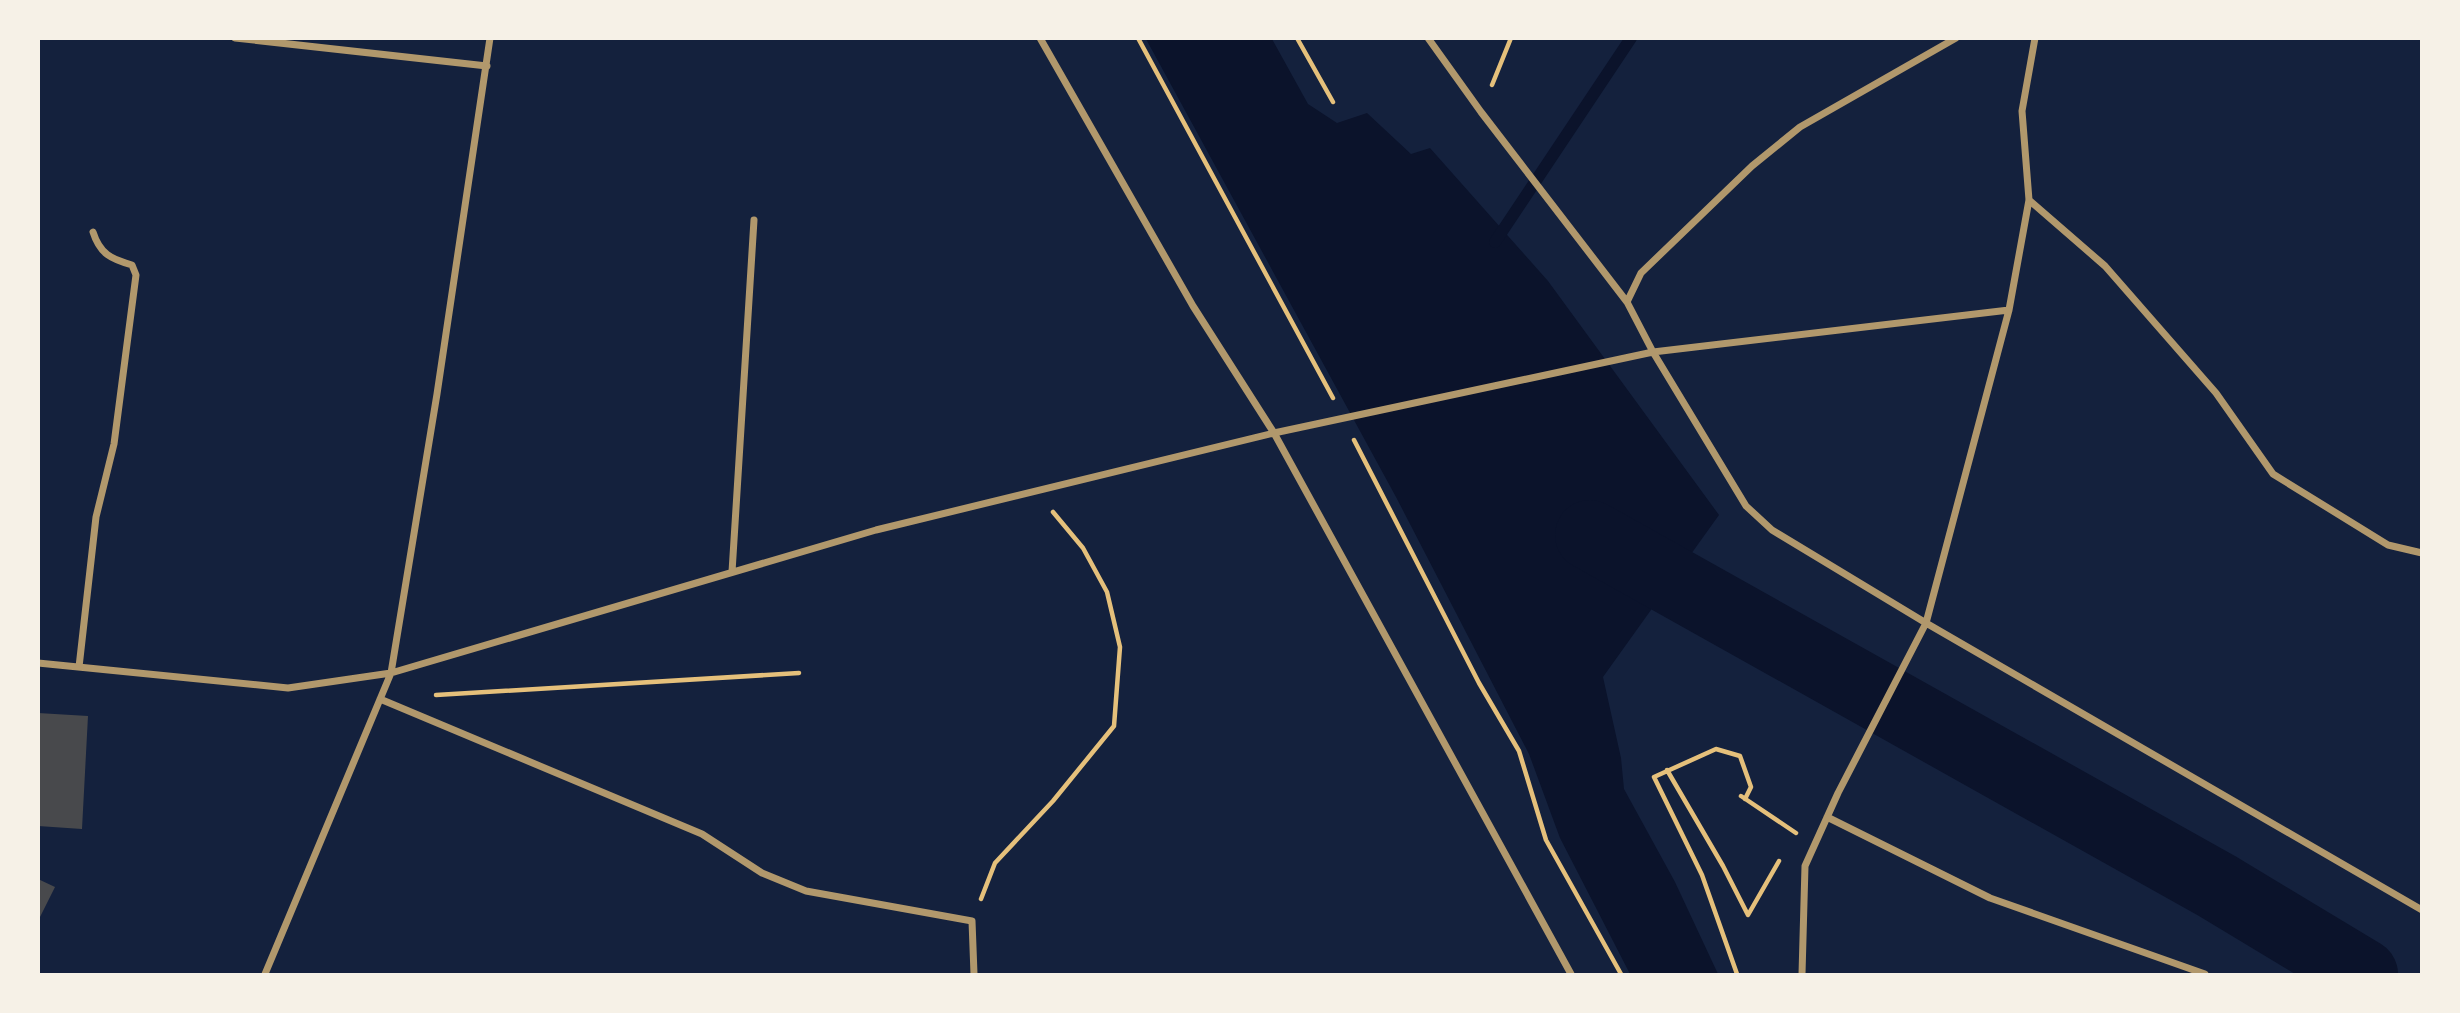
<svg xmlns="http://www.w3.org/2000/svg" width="2460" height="1013" viewBox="0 0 2460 1013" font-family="Lora,serif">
<rect width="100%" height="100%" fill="#14213d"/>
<!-- water -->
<path fill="#0b132b" d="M 1146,39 L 1272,39 L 1308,104 L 1337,123 L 1367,113 L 1411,154 L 1430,148 L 1548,281 L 1719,515 L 1603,677 L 1621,758 L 1624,789 L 1675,882 L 1718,974 L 1630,974 L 1560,838 L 1529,754 L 1396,497 Z"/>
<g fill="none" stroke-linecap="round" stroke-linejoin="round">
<!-- stream -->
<path stroke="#0b132b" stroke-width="12" d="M 1495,242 L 1631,38"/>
<!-- river -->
<path stroke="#0b132b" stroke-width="70" d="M 1590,535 L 2217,886 L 2363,974"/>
</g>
<!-- building -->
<path fill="#48494c" d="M 38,713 L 88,716 L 82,829 L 38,826 Z
M 38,879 L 55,887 L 38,921 Z"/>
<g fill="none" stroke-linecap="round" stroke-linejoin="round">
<!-- path -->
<path stroke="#e5c07b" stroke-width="4.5" d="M 1138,38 L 1333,398
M 1297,38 L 1333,102
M 1492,85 L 1511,38
M 1354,440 L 1479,683 L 1519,751 L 1546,840 L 1621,974
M 436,695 L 799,673
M 1667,770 L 1723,866 L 1748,915 L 1779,861
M 1741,796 L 1796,833
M 981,899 L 995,863 L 1053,801 L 1114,726 L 1120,647 L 1107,592 L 1083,548 L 1053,512
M 1737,974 L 1702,875 L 1654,777 L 1716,749 L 1740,756 L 1751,787 L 1745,799"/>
<!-- minor -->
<path stroke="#b1986c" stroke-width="7" d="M 235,38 L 487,66
M 1040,38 L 1193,306 L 1274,433 L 1571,974
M 1428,38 L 1481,112 L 1627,302 L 1653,352 L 1746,506 L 1772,530 L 1926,623 L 2422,910
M 2029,200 L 2105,266 L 2216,393 L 2273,474 L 2388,545 L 2422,553
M 1627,302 L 1641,273 L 1752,166 L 1800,127 L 1956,38
M 732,572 L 754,220
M 38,663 L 288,688 L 391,673 L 876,530 L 1274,433 L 1653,352 L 2009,310
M 79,667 L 96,517 L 114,444 L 136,275 L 132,265 C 111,259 100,254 93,232
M 380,699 L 702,834 L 762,873 L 806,891 L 972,921 L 974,974
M 1827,817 L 1990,898 L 2205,974
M 265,974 L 391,673 L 437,394 L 490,38
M 1802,974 L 1805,866 L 1838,793 L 1926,623 L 2009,310 L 2029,200 L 2022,111 L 2035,38"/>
</g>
<!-- border -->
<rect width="2460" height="1013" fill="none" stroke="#f6f1e7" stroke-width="80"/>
</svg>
